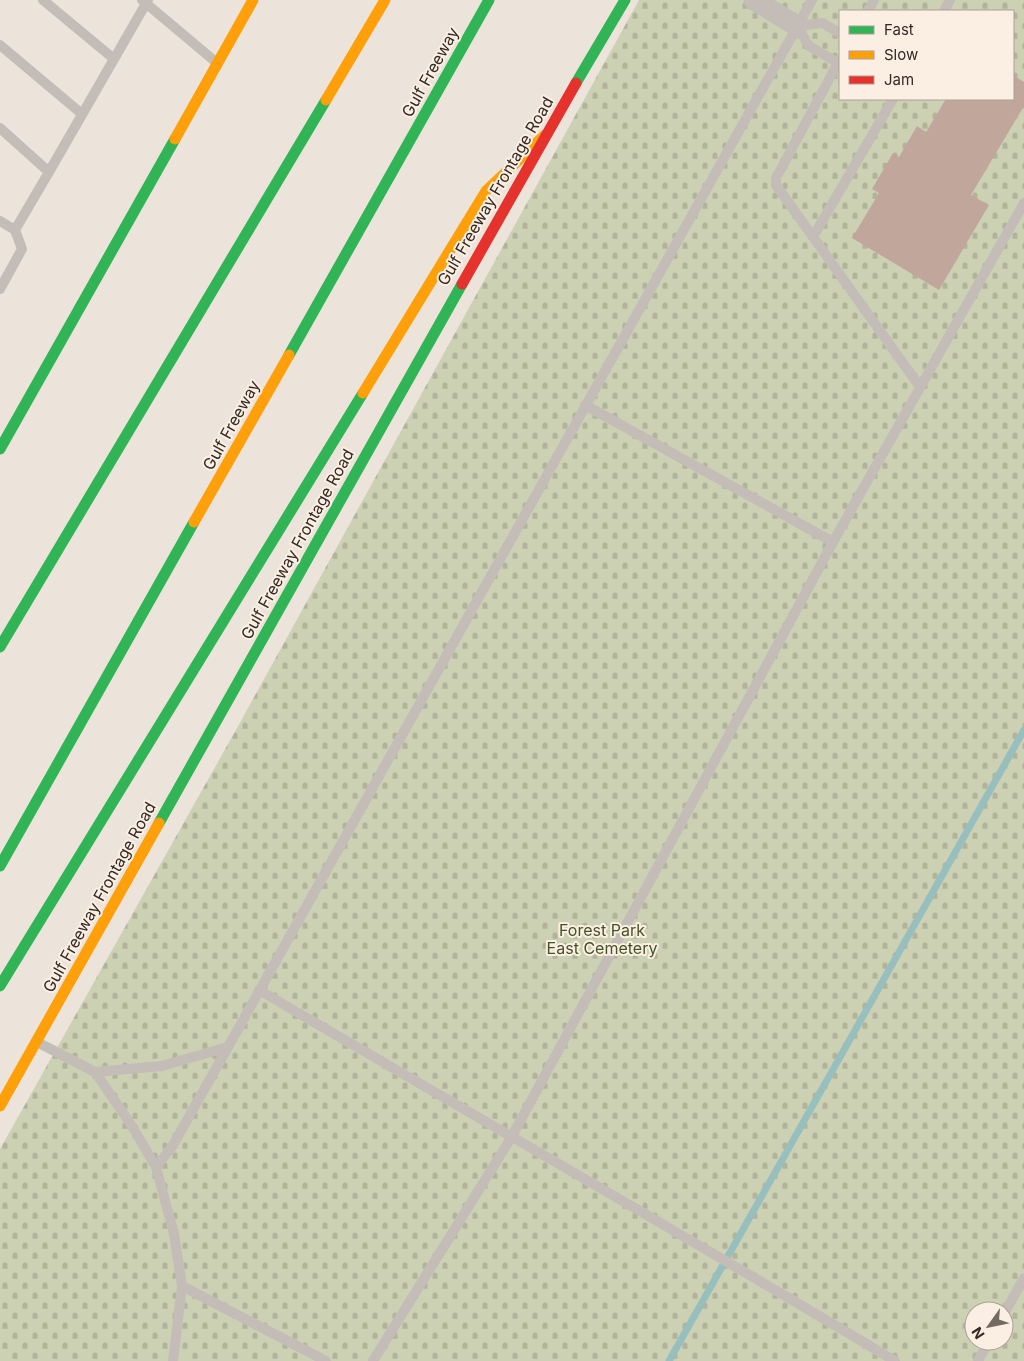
<svg xmlns="http://www.w3.org/2000/svg" width="1024" height="1361" viewBox="0 0 1024 1361" font-family="Inter,sans-serif">
<defs>
<pattern id="cemetery-stones" width="16" height="16" patternUnits="userSpaceOnUse" patternTransform="scale(1.25)"><rect width="16" height="16" fill="#cdd1b4"/><path d="M2 7V4a2 2 0 0 1 4 0v3zM10 15v-3a2 2 0 0 1 4 0v3z" fill="#b1b39b"/></pattern>
</defs>
<rect width="100%" height="100%" fill="#ece4db"/>
<!-- cemetery -->
<path fill="url(#cemetery-stones)" fill-rule="evenodd" d="M 639,0 L 1024,0 L 1024,1361 L 0,1361 L 0,1149 L 232,737 ZM 840,11 L 1013,11 L 1013,99 L 840,99 ZM 974,1311 L 1004,1311 L 1004,1341 L 974,1341 Z"/>
<g fill="none" stroke-linecap="round" stroke-linejoin="round">
<!-- stream -->
<path stroke="#97bfbe" stroke-width="7" d="M 669,1361 L 1024,730"/>
</g>
<!-- building -->
<path fill="#c1a69c" d="M 1013,75 L 1024,82 L 1024,106 L 971,195 L 989,205 L 939,290 L 852,238 L 879,193 L 872,189 L 893,153 L 899,157 L 917,126 L 926,132 L 946,99 L 1013,99 Z"/>
<g fill="none" stroke-linecap="round" stroke-linejoin="round">
<!-- lane -->
<path stroke="#c4bcb6" stroke-width="10" d="M 43,0 L 114,59
M 142,0 L 217,63
M 868,11 L 874,0
M 944,11 L 950,0
M 840,33 L 822,23 L 797,26 L 809,46 L 840,64
M 0,45 L 82,114
M 840,59 L 776,178 L 776,185 L 920,387
M 0,128 L 49,172 L 148,0
M 0,221 L 15,230 L 22,249 L 0,289
M 15,230 L 49,172
M 813,237 L 893,99
M 585,405 L 833,542
M 259,990 C 471,1114 684,1235 895,1361
M 37,1042 L 95,1072 L 132,1126 L 156,1167 L 174,1234 L 182,1286 L 173,1361
M 95,1072 L 162,1066 L 228,1047 L 812,0
M 156,1167 L 172,1147 L 228,1047
M 182,1286 L 326,1361
M 1004,1314 L 1024,1278
M 373,1361 L 511,1138 L 833,542 L 1024,203
M 978,1361 L 989,1341"/>
<!-- street -->
<path stroke="#c4bcb6" stroke-width="21" d="M 754,0 L 797,26"/>
<!-- fast -->
<path stroke="#30b455" stroke-width="11" d="M 576,83 L 625,0
M 289,355 L 489,0
M 0,449 L 175,139
M 0,647 L 326,100
M 159,823 L 462,284
M 0,866 L 194,522
M 0,986 L 363,393"/>
<!-- slow -->
<path stroke="#ff9f0a" stroke-width="11" d="M 326,100 L 385,0
M 175,139 L 253,0
M 363,393 L 486,191 L 545,135
M 194,522 L 289,355
M 0,1106 L 159,823"/>
<!-- jam -->
<path stroke="#e5322d" stroke-width="11" d="M 462,284 L 576,83"/>
</g>
<g text-anchor="middle" dominant-baseline="central" stroke-width="4" stroke-linejoin="round" paint-order="stroke">
<!-- street labels -->
<g font-size="16" fill="#342924" stroke="#faefe2">
<text transform="translate(430 72) rotate(-61)">Gulf Freeway</text>
<text transform="translate(495 191) rotate(-60)">Gulf Freeway Frontage Road</text>
<text transform="translate(231 425) rotate(-61)">Gulf Freeway</text>
<text transform="translate(297 544) rotate(-61)">Gulf Freeway Frontage Road</text>
<text transform="translate(99 897) rotate(-61)">Gulf Freeway Frontage Road</text>
</g>
<!-- park labels -->
<g font-size="16" fill="#445427" stroke="#faefe2">
<text x="602" y="930">Forest Park<tspan x="602" dy="18">East Cemetery</tspan></text>
</g>
</g>
<!-- legend -->
<rect x="839" y="10" width="175" height="90" fill="#faefe2" stroke="#aba096"/>
<rect x="849" y="26" width="25" height="8" fill="#30b455" stroke="#aba096"/>
<text x="884" y="35" font-size="15" fill="#342924">Fast</text>
<rect x="849" y="51" width="25" height="8" fill="#ff9f0a" stroke="#aba096"/>
<text x="884" y="60" font-size="15" fill="#342924">Slow</text>
<rect x="849" y="76" width="25" height="8" fill="#e5322d" stroke="#aba096"/>
<text x="884" y="85" font-size="15" fill="#342924">Jam</text>
<!-- north arrow -->
<g transform="translate(989 1326) rotate(237)"><circle r="24" fill="#faefe2" stroke="#aba096"/>
<path d="M0-4L9 19L0 12L-9 19Z" fill="#746a64"/>
<text y="-8" font-size="14" font-weight="bold" text-anchor="middle" fill="#342924">N</text>
</g>
</svg>
